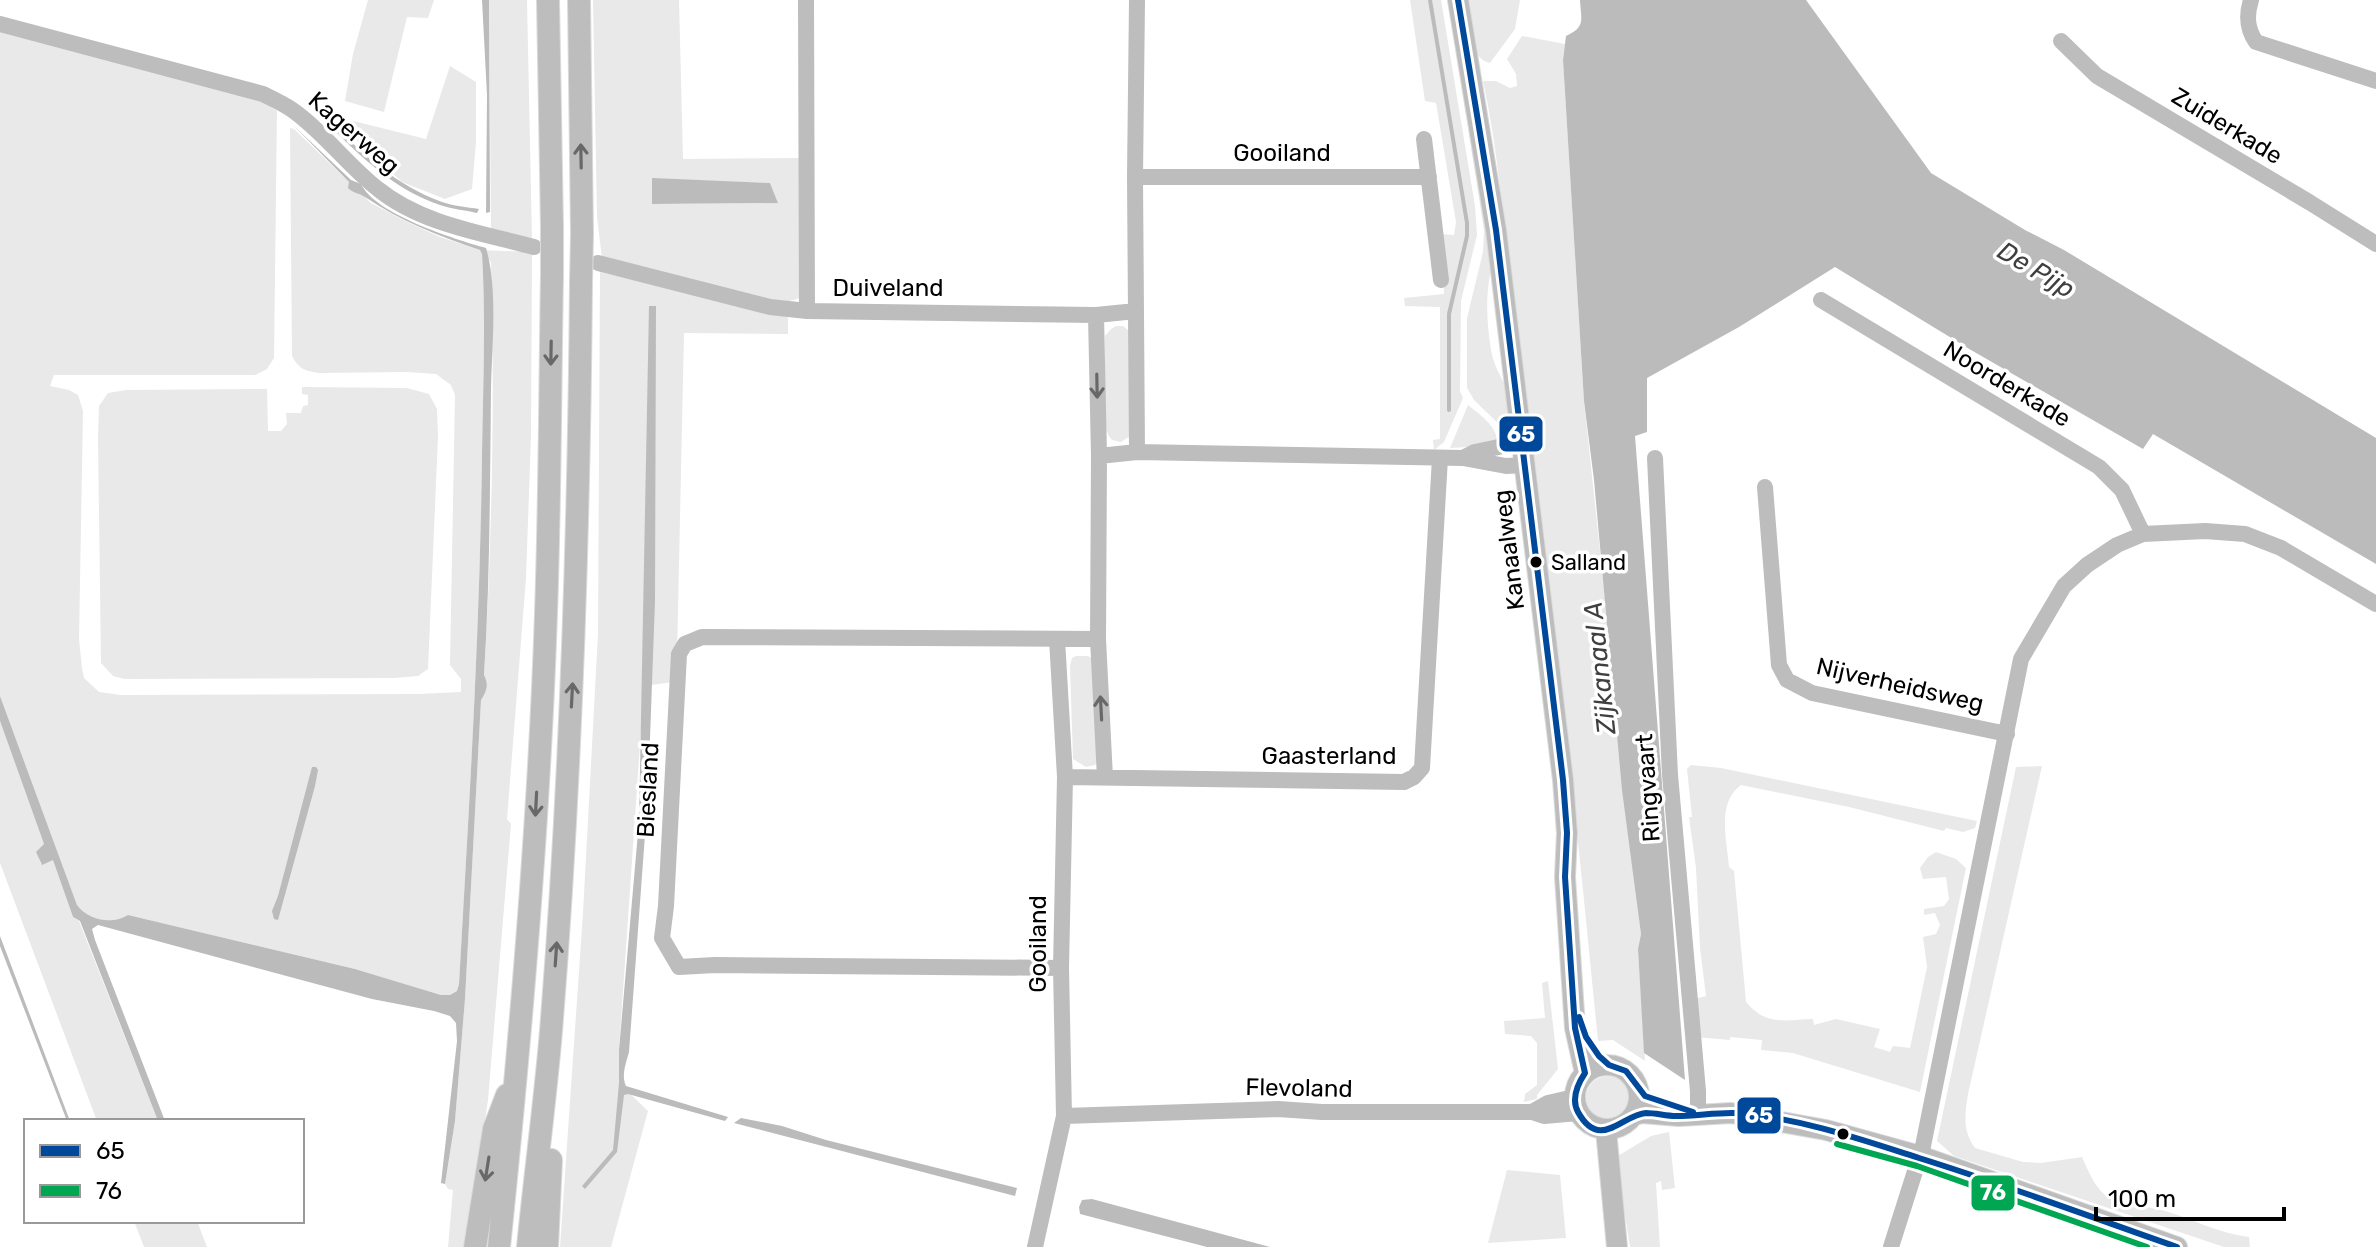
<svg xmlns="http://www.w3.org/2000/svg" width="2376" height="1247" viewBox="0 0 2376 1247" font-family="Rubik,sans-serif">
<rect width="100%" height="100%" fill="#fff"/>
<!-- green -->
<path fill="#e9e9e9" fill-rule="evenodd" d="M 368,0 L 434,0 L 428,18 L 407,17 L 384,112 L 345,101 L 353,54 Z
M 489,0 L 527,0 L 532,240 L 491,229 Z
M 593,0 L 679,0 L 683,159 L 807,158 L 800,298 L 782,303 L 602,258 L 597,217 ZM 652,179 L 770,183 L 778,203 L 652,204 Z
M 1410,0 L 1441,0 L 1475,206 L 1477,235 L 1461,301 L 1460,391 L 1463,398 L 1444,442 L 1434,450 L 1433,440 L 1440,439 L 1440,307 L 1405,306 L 1404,298 L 1444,294 L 1441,234 L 1454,235 L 1456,222 L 1436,103 L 1425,101 Z
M 1448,0 L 1453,0 L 1494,257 C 1485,289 1486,318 1491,350 C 1497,384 1523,395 1506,431 L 1474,400 L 1467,388 L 1467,318 L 1483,252 L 1484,230 Z
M 1465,0 L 1520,0 L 1515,29 L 1490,63 C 1468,59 1469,18 1465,0 Z
M 0,29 L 264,102 L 277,111 L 274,358 L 267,369 L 255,375 L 54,375 L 50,386 L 69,390 L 78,395 L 83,411 L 79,639 L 82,668 L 84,678 L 99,692 L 121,695 L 419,694 L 461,692 L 461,679 L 450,665 L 455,395 L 451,385 L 436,374 L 407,372 L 319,373 C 305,371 299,369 292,356 L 290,128 L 294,129 L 371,203 L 405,221 L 440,237 L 480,250 L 532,252 L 531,436 L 526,578 L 507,819 L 511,824 L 488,1100 L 466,1247 L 448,1247 L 453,1190 L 448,1189 L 445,1184 L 455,1121 L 465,999 L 481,700 C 487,691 489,685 484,676 C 492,539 495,400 491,262 L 482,254 C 486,321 483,388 482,455 C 480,632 469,808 459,984 L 457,991 L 450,995 L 441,995 L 355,969 L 128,915 C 112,925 88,920 77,905 L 0,696 Z
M 1522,36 L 1565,44 L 1563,60 L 1584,401 L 1641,934 L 1638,949 L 1645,1061 L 1613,1040 L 1598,1041 C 1574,798 1550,556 1515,315 C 1504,237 1500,158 1483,81 L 1496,81 L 1510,88 L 1517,86 L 1516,74 L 1507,59 Z
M 450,66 L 476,82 L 476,142 L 472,189 L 445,199 L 402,182 L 329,115 L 426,139 Z
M 600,272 L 788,316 L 788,334 L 684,333 L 677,656 L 673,682 L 644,686 L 619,1050 L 619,1083 L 648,1111 L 611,1247 L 560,1247 L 583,913 L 598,634 Z
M 1116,326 L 1123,326 L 1129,331 L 1130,436 L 1121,442 L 1112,440 C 1106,433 1105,426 1105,417 L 1105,336 L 1111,329 Z
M 302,387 L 407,388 L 429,394 L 437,409 L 438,436 L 428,669 L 418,676 L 394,678 L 125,679 L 113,676 L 101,663 L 98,438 L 99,406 L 108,393 L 126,390 L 267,389 L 268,431 L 281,431 L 287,424 L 286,413 L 301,413 L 303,406 L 308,405 L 308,395 L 302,394 Z
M 1468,405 C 1479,414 1497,426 1497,441 L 1485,446 L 1450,448 Z
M 1076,656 L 1088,656 L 1093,659 L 1098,761 L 1095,765 L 1086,767 L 1073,759 L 1070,666 L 1072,658 Z
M 0,721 L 44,844 L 37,853 L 41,864 L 53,859 L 73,917 L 79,921 L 158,1121 L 97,1121 L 0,863 Z
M 1691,765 L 1721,768 L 1977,821 L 1975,828 L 1963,832 L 1946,828 L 1944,831 L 1849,807 L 1741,785 C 1716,803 1727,840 1729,867 L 1734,871 L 1746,1002 C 1766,1026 1785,1020 1813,1019 L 1814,1025 L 1836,1019 L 1880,1029 L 1874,1047 L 1890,1052 L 1893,1046 L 1910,1048 L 1927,967 L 1923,937 L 1936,934 L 1940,925 L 1935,913 L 1924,915 L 1924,909 L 1944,906 L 1949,899 L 1946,877 L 1923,879 L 1920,868 L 1928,857 L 1936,852 L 1956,859 L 1966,868 L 1920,1092 L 1793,1053 L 1761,1050 L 1762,1040 L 1730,1037 L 1730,1040 L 1695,1037 L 1695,1002 L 1698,998 L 1706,996 L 1700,948 L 1696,868 L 1689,817 L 1692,817 L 1687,769 Z
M 2042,766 L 1968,1094 C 1965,1114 1962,1130 1975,1148 L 2023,1162 L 2041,1163 L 2082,1157 C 2088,1170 2094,1186 2105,1195 C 2122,1208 2146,1205 2165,1211 C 2193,1219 2220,1234 2249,1237 L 2250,1247 L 2224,1247 L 1954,1156 L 1937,1141 L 2016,767 Z
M 1548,981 L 1558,1069 L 1537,1095 L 1537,1099 L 1524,1102 L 1525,1094 L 1537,1085 L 1537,1043 L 1531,1036 L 1505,1034 L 1504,1021 L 1545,1018 L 1542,983 Z
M1586 1098a22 22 0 1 1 44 0a22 22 0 1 1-44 0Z
M 1669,1132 L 1675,1188 L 1662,1190 L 1661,1181 L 1656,1183 L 1660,1247 L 1630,1247 L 1616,1157 L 1651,1136 Z
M 1507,1170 L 1560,1175 L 1566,1238 L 1488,1243 Z
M 134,1221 L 197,1221 L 207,1247 L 144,1247 Z"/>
<!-- water -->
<path fill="#bbb" d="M 482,0 L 489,0 L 490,212 L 486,213 L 487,95 Z
M 1580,0 L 1806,0 L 1931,173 L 2025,230 L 2064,250 L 2376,438 L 2376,564 L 2153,434 L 2143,449 L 1971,350 L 1835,267 L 1739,327 L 1647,378 L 1647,432 L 1635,436 L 1685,1080 L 1644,1053 L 1638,949 L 1641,934 L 1622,790 L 1594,480 L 1584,401 L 1563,60 L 1566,36 C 1586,27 1581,20 1580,0 Z
M 328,119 C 361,153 397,186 442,202 C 453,206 467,207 479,209 L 477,213 C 465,210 451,209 440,205 C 395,190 361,157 328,124 Z
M 294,126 L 351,180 L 361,184 C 375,214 454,239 486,248 C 498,288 492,346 491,388 C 490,484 490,580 484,675 C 489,685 487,691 481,700 L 465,999 L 455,1121 L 445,1184 L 441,1183 L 457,1041 L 456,1023 L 450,1016 L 434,1011 L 372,999 L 98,925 L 92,929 L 95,940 L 165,1121 L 158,1121 L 80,921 L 73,917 L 53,860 L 42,865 L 36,852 L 44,844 L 0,721 L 0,696 L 77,905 C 88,920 112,925 128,915 L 355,969 L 441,995 L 450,995 L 457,991 L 459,984 C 469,807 480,631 482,454 C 483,387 486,320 482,254 L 480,250 C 439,236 400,221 365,197 C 359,193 353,193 348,188 L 349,182 Z
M 652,178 L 770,183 L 778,203 L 652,204 Z
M 649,306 L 656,306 L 655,601 L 648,794 L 629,1052 C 626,1063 621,1076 626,1086 L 728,1117 L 725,1121 L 628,1094 L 624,1095 L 617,1152 L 585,1189 L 582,1186 L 613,1150 L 619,1083 L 619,1050 L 639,821 Z
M 312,767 L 316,767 L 318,770 L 315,786 L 278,920 L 274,919 L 272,911 L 278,896 Z
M 0,936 L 70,1121 L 67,1121 L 0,946 Z
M 741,1118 L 782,1126 L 826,1140 L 1017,1188 L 1015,1196 L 734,1123 Z
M 1092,1199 L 1270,1247 L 1207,1247 L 1080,1214 L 1079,1207 L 1082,1200 Z"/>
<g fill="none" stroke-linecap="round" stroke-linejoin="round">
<!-- stream -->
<path stroke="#bbb" stroke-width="4" d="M 1430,0 L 1467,223 L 1467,236 L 1449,314 L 1449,410"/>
<!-- major casing -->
<g stroke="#dbdbdb" stroke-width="22">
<path id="major" d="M 1458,0 L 1496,230 L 1563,780 L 1567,833 L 1565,877 L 1575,1028 L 1585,1073
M1575 1097a32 32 0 1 1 64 0a32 32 0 1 1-64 0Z
M 1634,1115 L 1642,1113 L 1679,1116 L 1731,1113 L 1826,1130 L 1920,1156 L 2177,1247
M 1606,1130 L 1617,1247"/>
</g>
<!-- highway casing -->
<g stroke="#dbdbdb" stroke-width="24">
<path id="highway" d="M 548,0 L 552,227
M 579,0 L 582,234
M 475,1247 L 494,1129 L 507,1095
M 499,1247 C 521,1036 539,825 546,613 C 550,501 550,388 552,275
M 528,1247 C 535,1175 545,1103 551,1031 C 571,782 579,532 581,282
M 547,1247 L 551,1160"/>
</g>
<!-- minor -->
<path stroke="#bdbdbd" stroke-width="16" d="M 806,0 L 807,311 L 1096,315 L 1136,311
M 1137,0 L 1135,177 L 1137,452
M 2251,0 C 2246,16 2247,29 2256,42 L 2376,81
M 0,24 L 263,94 C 273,99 282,103 291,109 C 323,131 347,165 378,189 C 421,224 482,233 534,247
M 2061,41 L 2097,76 L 2309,202 L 2376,244
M 1424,139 L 1441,280
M 1135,177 L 1429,177
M 598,263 L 770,307 L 807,311
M 1821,300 L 2099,467 L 2122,490 L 2143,534
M 1096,315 L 1099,456 L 1098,639 L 1105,778
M 1099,456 L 1137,452 L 1463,458 L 1506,466 L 1525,465
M 1463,458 L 1475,452 L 1522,442
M 1655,458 L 1670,775 L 1698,1091 L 1698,1114
M 1765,487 L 1779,665 L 1787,680 L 1812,693 L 2007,734
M 1065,777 L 1404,782 L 1414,777 L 1422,768 L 1440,458
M 1061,968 L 715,965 L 679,967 L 662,938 L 666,906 L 679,654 L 685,644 L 702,637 L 1098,639
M 1532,1112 L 1548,1103 L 1574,1097
M 1064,1116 L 1278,1109 L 1322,1112 L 1532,1112 L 1544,1116 L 1578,1113
M 1035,1247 L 1064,1116 L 1061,968 L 1065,777 L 1057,639
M 1891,1247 L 1923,1146 L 2021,659 L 2064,586 L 2087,565 L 2117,545 L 2143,534 L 2205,531 L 2245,534 L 2281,548 L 2376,604"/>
<!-- major -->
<use href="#major" stroke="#bdbdbd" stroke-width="20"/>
<!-- highway -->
<use href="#highway" stroke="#bdbdbd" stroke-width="22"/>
<!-- highway-bridge casing -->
<g stroke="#dbdbdb" stroke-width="24" stroke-linecap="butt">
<path id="highway-bridge" d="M 552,275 L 552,227
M 581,282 L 582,234"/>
</g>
<!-- highway-bridge -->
<use href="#highway-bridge" stroke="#bdbdbd" stroke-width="22"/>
<!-- bus-1 casing -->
<g stroke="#fff" stroke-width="12">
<path id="bus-1" d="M 1458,0 L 1496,230 L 1563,780 L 1567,833 L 1565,877 L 1575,1028 L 1585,1073 C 1577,1085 1571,1099 1578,1112 C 1600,1152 1623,1114 1646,1113 C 1656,1113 1666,1116 1676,1116 C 1697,1116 1717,1112 1737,1113 C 1799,1118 1860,1139 1919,1158 C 2006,1185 2091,1217 2177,1247
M 1579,1017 L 1586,1037 L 1599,1056 L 1609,1065 L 1626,1071 L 1645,1096 L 1693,1112"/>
</g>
<!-- bus-2 casing -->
<g stroke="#fff" stroke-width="12">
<path id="bus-2" d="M 1837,1144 L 1917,1166 L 2147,1247"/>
</g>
<!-- bus-1 -->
<use href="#bus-1" stroke="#004899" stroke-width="6"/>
<!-- bus-2 -->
<use href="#bus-2" stroke="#00a651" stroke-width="6"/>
</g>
<!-- one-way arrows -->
<defs><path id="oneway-shaft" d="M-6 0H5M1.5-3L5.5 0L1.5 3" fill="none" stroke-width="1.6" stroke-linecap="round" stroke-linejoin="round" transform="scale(2)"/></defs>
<g stroke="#686868">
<use href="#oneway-shaft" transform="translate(581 156) rotate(-91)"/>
<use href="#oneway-shaft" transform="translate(551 353) rotate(91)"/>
<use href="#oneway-shaft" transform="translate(1097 386) rotate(89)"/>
<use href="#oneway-shaft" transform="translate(572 695) rotate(-87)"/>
<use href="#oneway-shaft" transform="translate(1101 708) rotate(-93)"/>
<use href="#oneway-shaft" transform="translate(536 804) rotate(93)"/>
<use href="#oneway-shaft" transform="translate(556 954) rotate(-86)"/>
<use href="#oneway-shaft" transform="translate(487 1169) rotate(99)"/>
</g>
<!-- markers -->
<g fill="#000" stroke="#fff" stroke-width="3">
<circle cx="1536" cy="562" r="7"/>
<circle cx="1843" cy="1134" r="7"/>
</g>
<g text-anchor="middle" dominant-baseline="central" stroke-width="7" stroke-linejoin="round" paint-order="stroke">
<!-- bus labels -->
<g font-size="22" fill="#000" stroke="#fff" text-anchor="start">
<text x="1551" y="562">Salland</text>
</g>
<!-- street labels -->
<g font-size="24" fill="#000" stroke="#fff">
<text transform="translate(2227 126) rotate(31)">Zuiderkade</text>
<text transform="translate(354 133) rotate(41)">Kagerweg</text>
<text x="1282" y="153">Gooiland</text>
<text x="888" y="288">Duiveland</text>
<text transform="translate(2007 384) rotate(31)">Noorderkade</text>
<text transform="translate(1509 550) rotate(-97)">Kanaalweg</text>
<text transform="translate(1900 685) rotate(13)">Nijverheidsweg</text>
<text x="1329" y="756">Gaasterland</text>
<text transform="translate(1648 788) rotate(-94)">Ringvaart</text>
<text transform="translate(648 790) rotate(-87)">Biesland</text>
<text transform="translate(1038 944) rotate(-90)">Gooiland</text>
<text transform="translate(1299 1088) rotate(1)">Flevoland</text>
</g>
<!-- water labels -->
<g font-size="26" font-style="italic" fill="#3f3f3f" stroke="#fff">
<text transform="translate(2036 270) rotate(31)">De Pijp</text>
<text transform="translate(1600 668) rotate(-96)">Zijkanaal A</text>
</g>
</g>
<g stroke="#fff" stroke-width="3">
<rect x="1498" y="415" width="46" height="38" rx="8" fill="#004899"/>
<rect x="1736" y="1096" width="46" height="39" rx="8" fill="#004899"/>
<rect x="1970" y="1174" width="46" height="38" rx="8" fill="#00a651"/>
</g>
<g font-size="22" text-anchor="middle" font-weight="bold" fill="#fff">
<text x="1521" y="442">65</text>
<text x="1759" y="1123">65</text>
<text x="1993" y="1200">76</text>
</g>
<!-- legend -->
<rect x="24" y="1119" width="280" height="104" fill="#ffffff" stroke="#999999" stroke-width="2"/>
<rect x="40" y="1145" width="40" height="12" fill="#004899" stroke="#999999" stroke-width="2"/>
<text x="96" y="1159" font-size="24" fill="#000000">65</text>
<rect x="40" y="1185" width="40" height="12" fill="#00a651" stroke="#999999" stroke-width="2"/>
<text x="96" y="1199" font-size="24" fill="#000000">76</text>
<!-- scale -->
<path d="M2096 1207v12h188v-12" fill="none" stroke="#000000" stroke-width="4"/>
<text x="2108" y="1207" font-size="24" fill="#000000" stroke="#ffffff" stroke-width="6" paint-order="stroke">100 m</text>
</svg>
